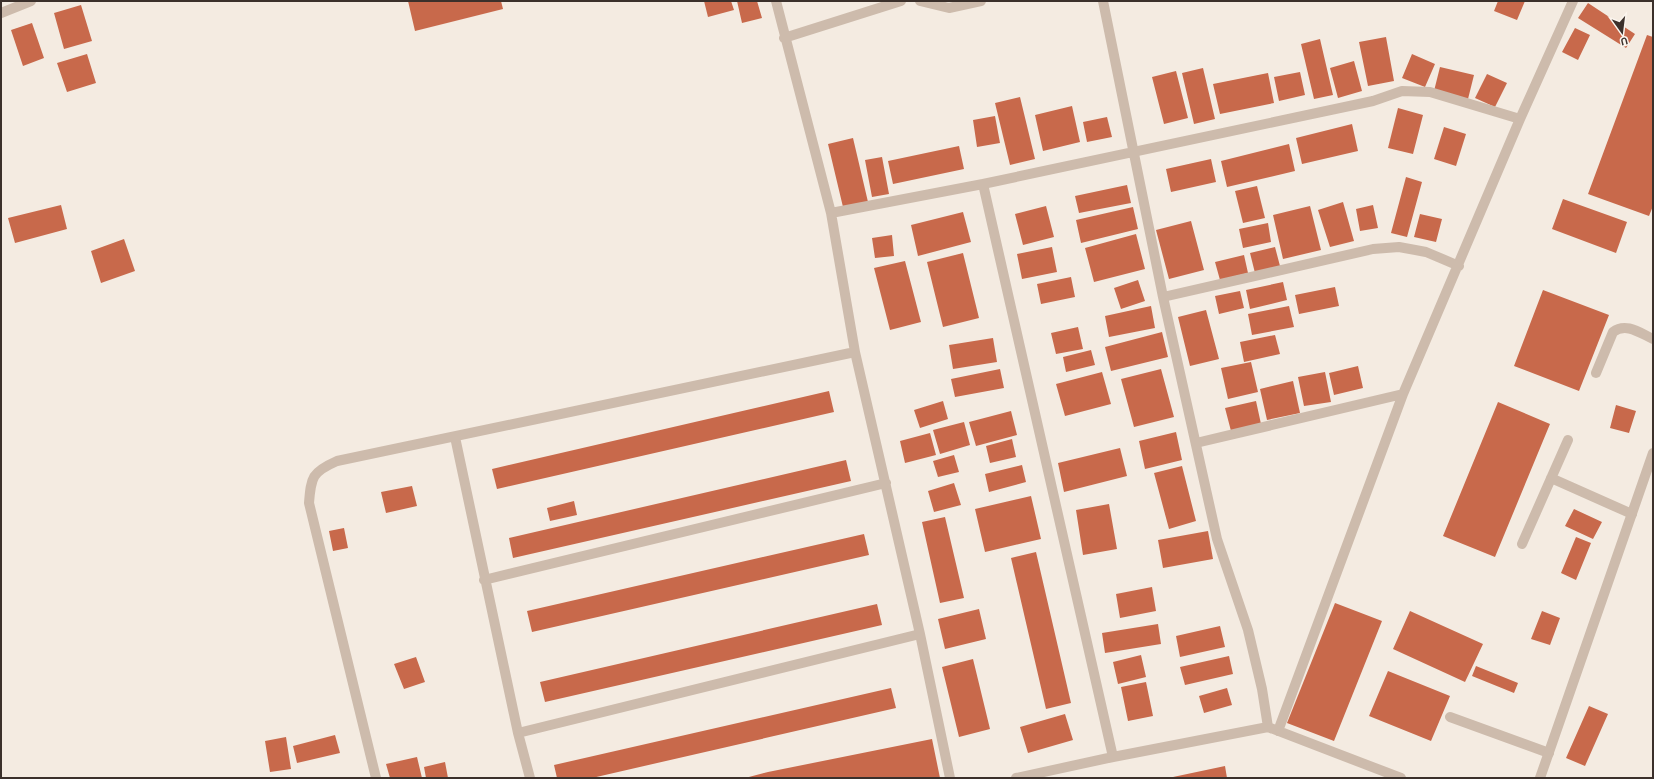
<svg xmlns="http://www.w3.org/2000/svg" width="1654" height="779" viewBox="0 0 1654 779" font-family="'Alegreya Sans',sans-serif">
<rect width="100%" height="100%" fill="#f4ebe1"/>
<!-- building -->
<path fill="#c8694b" d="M 408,1 L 501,1 L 503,9 L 415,31 Z
M 704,1 L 731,1 L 734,10 L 708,17 Z
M 737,1 L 757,1 L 762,18 L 742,23 Z
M 1498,1 L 1525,1 L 1517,20 L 1494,11 Z
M 1588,3 L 1635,34 L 1626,48 L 1578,18 Z
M 81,5 L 92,41 L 64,49 L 54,13 Z
M 32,23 L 44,58 L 23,66 L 11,30 Z
M 1575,28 L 1590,35 L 1578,60 L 1562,52 Z
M 1647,35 L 1653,37 L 1653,206 L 1649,216 L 1588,194 Z
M 1386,37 L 1394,81 L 1368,86 L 1359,42 Z
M 1320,39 L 1333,95 L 1314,99 L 1301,44 Z
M 87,54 L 96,83 L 67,92 L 57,63 Z
M 1412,54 L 1435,64 L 1425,87 L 1402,78 Z
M 1354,61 L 1362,91 L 1338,98 L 1330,68 Z
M 1440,67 L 1474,75 L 1468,99 L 1434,91 Z
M 1203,68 L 1215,119 L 1194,124 L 1182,73 Z
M 1176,71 L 1188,118 L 1164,124 L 1152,77 Z
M 1300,72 L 1305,95 L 1279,101 L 1274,77 Z
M 1268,73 L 1274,103 L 1220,114 L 1213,84 Z
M 1487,74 L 1507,83 L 1495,107 L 1475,98 Z
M 1020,97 L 1035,159 L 1010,165 L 995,103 Z
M 1072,106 L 1080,142 L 1043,151 L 1035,115 Z
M 1398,108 L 1423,115 L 1413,154 L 1388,148 Z
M 995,116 L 1000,143 L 977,147 L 973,120 Z
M 1107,117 L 1112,137 L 1087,142 L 1083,122 Z
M 1352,124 L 1358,151 L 1302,164 L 1296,138 Z
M 1444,127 L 1466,134 L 1456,166 L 1434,159 Z
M 853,138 L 868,202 L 843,207 L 828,144 Z
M 1289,144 L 1295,171 L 1227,187 L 1221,161 Z
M 959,146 L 964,169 L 893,184 L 888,161 Z
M 882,157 L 889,194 L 872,197 L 865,160 Z
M 1211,159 L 1216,182 L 1171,192 L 1166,169 Z
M 1406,177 L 1422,182 L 1407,237 L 1391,233 Z
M 1127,185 L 1131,203 L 1079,213 L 1075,196 Z
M 1257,186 L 1265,218 L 1243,223 L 1235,191 Z
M 1563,199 L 1627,222 L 1616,253 L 1552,229 Z
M 1343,202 L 1354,241 L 1330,247 L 1318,210 Z
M 61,205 L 67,229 L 15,243 L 8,218 Z
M 1373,205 L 1378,228 L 1360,231 L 1356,209 Z
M 1046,206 L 1054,237 L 1023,245 L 1015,214 Z
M 1310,206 L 1321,250 L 1283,259 L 1273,215 Z
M 1133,207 L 1138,229 L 1081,243 L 1076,220 Z
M 963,212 L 971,242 L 918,256 L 911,225 Z
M 1420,214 L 1442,219 L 1436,242 L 1414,237 Z
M 1191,221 L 1204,270 L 1169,279 L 1156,230 Z
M 1268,223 L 1271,242 L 1243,248 L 1239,229 Z
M 1136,234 L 1145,269 L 1094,282 L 1085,248 Z
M 892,235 L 894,256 L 875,258 L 872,238 Z
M 124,239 L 135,271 L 101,283 L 91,251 Z
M 1052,247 L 1057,272 L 1022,279 L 1017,254 Z
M 1275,247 L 1280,266 L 1255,273 L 1250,253 Z
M 963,253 L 979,318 L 943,327 L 927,262 Z
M 1244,255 L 1248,273 L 1220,280 L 1215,262 Z
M 905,261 L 921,322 L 890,330 L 874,268 Z
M 1071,277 L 1075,297 L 1041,304 L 1037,284 Z
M 1138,280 L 1145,301 L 1121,309 L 1114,288 Z
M 1283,282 L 1287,300 L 1250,309 L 1246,290 Z
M 1335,287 L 1339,306 L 1299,314 L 1295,295 Z
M 1543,290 L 1609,315 L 1579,391 L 1514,366 Z
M 1240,291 L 1244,308 L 1219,314 L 1215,296 Z
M 1151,306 L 1155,328 L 1109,337 L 1105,316 Z
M 1289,306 L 1294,327 L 1252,335 L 1248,314 Z
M 1206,310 L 1219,359 L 1190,366 L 1178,317 Z
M 1078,327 L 1083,349 L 1056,354 L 1051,333 Z
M 1162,332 L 1168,357 L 1111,371 L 1105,347 Z
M 1275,335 L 1280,354 L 1244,362 L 1240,342 Z
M 993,338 L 997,362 L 953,369 L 949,345 Z
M 1091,350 L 1095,365 L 1066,372 L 1063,357 Z
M 1251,362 L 1258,392 L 1228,399 L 1221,368 Z
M 1358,366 L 1363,388 L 1334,395 L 1329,373 Z
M 1000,369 L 1004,388 L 955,397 L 951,379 Z
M 1161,369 L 1174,417 L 1134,427 L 1121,379 Z
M 1102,372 L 1111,404 L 1065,416 L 1056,384 Z
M 1325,372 L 1331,402 L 1304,406 L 1298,377 Z
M 1293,381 L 1300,413 L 1267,420 L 1260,389 Z
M 829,391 L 834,412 L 497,489 L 492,469 Z
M 943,401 L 948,419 L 920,428 L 914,410 Z
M 1256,401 L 1261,424 L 1231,431 L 1225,408 Z
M 1498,402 L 1550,424 L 1495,557 L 1443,536 Z
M 1616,405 L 1636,411 L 1629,433 L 1610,428 Z
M 1011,411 L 1017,435 L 976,446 L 969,422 Z
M 964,422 L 970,445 L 940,454 L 933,430 Z
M 1176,432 L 1182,460 L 1145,469 L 1139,441 Z
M 930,433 L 936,455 L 905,463 L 900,441 Z
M 1012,439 L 1016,457 L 990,463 L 986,446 Z
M 1120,448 L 1127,476 L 1064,492 L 1058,463 Z
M 954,455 L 959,472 L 938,477 L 933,461 Z
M 846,460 L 851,481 L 513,558 L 509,538 Z
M 1022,465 L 1026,482 L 989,492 L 985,474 Z
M 1182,466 L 1196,521 L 1169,529 L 1154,473 Z
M 954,483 L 961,505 L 934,512 L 928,491 Z
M 412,486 L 417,506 L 386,513 L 381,492 Z
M 1031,496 L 1041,539 L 985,552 L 975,509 Z
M 574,501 L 577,515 L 550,521 L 547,508 Z
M 1109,504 L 1117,549 L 1083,555 L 1076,510 Z
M 1574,509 L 1602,522 L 1593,539 L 1565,526 Z
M 945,517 L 964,598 L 940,603 L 922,522 Z
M 344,528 L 348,548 L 333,551 L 329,531 Z
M 1208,531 L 1213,559 L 1163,568 L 1158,540 Z
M 864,534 L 869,555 L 532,632 L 527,611 Z
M 1576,537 L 1591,543 L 1576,580 L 1561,573 Z
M 1036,552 L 1071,703 L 1046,709 L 1011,558 Z
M 1152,587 L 1156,611 L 1120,618 L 1116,594 Z
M 1335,603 L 1382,621 L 1334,741 L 1287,723 Z
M 877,604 L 882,625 L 545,702 L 540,682 Z
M 979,609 L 986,639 L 945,649 L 938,619 Z
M 1410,611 L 1483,644 L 1465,682 L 1393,649 Z
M 1542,611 L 1560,618 L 1550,645 L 1531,639 Z
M 1158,624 L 1161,644 L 1105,653 L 1102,633 Z
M 1220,626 L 1225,647 L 1180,657 L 1176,636 Z
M 1141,655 L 1146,677 L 1118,684 L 1113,662 Z
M 1229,656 L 1233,674 L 1185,685 L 1180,667 Z
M 416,657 L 425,682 L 404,689 L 394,664 Z
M 973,659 L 990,729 L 959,737 L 942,667 Z
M 1476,666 L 1518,683 L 1514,693 L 1472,676 Z
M 1388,671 L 1450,696 L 1431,741 L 1369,716 Z
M 1146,682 L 1153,716 L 1128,721 L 1121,687 Z
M 891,688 L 896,708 L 592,778 L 557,778 L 554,765 Z
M 1227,688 L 1232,705 L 1204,713 L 1199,696 Z
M 1589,706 L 1608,714 L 1585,766 L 1566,758 Z
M 1065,714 L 1073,740 L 1028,753 L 1020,727 Z
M 335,735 L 340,753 L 297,763 L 293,746 Z
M 286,737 L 291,769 L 270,772 L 265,741 Z
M 932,739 L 940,778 L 745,778 L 768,772 Z
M 417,757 L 422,778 L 390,778 L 386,764 Z
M 445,762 L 448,778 L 426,778 L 424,767 Z
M 1225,766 L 1227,778 L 1173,778 L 1173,777 Z"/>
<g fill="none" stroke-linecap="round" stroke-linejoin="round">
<!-- service -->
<path stroke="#cdbbac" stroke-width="10" d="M 1596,373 L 1613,332 C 1626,322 1640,333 1653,339
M 1551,478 L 1632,514
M 1522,544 L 1568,440
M 1450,717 L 1549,753"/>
<!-- minor -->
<path stroke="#cdbbac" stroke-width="10" d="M 776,1 L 831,213 L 855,352 L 920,634 L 950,778
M 920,1 L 949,8 L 981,1
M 1103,1 L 1163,297 L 1217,539 L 1248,630 L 1262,689 L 1268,727
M 1,13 L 31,1
M 784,38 L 901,1
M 983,184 L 1113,757
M 831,213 L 983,184 L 1373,101 L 1402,91 L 1430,92 L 1520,119
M 1163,297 L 1373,249 L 1399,247 L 1426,252 L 1459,266
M 455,437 L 518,733 L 530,778
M 1196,443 L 1403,394
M 484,580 L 886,483
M 1278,731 L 1403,394 L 1520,119 L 1573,1
M 518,733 L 920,634
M 376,778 L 309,503 C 311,477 312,472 337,461 L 855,352
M 1016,778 L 1113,757 L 1268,727 L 1401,778"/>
<!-- tertiary -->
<path stroke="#cdbbac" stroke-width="10" d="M 1540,778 L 1653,453"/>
</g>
<!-- border -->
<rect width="1654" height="779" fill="none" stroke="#3b302b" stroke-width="4"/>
<!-- north arrow -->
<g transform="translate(1622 32) rotate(166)" stroke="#fbf5ee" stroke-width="3" paint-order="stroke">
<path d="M0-3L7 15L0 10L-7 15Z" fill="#3b302b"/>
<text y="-6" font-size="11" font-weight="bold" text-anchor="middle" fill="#3b302b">U</text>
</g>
</svg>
